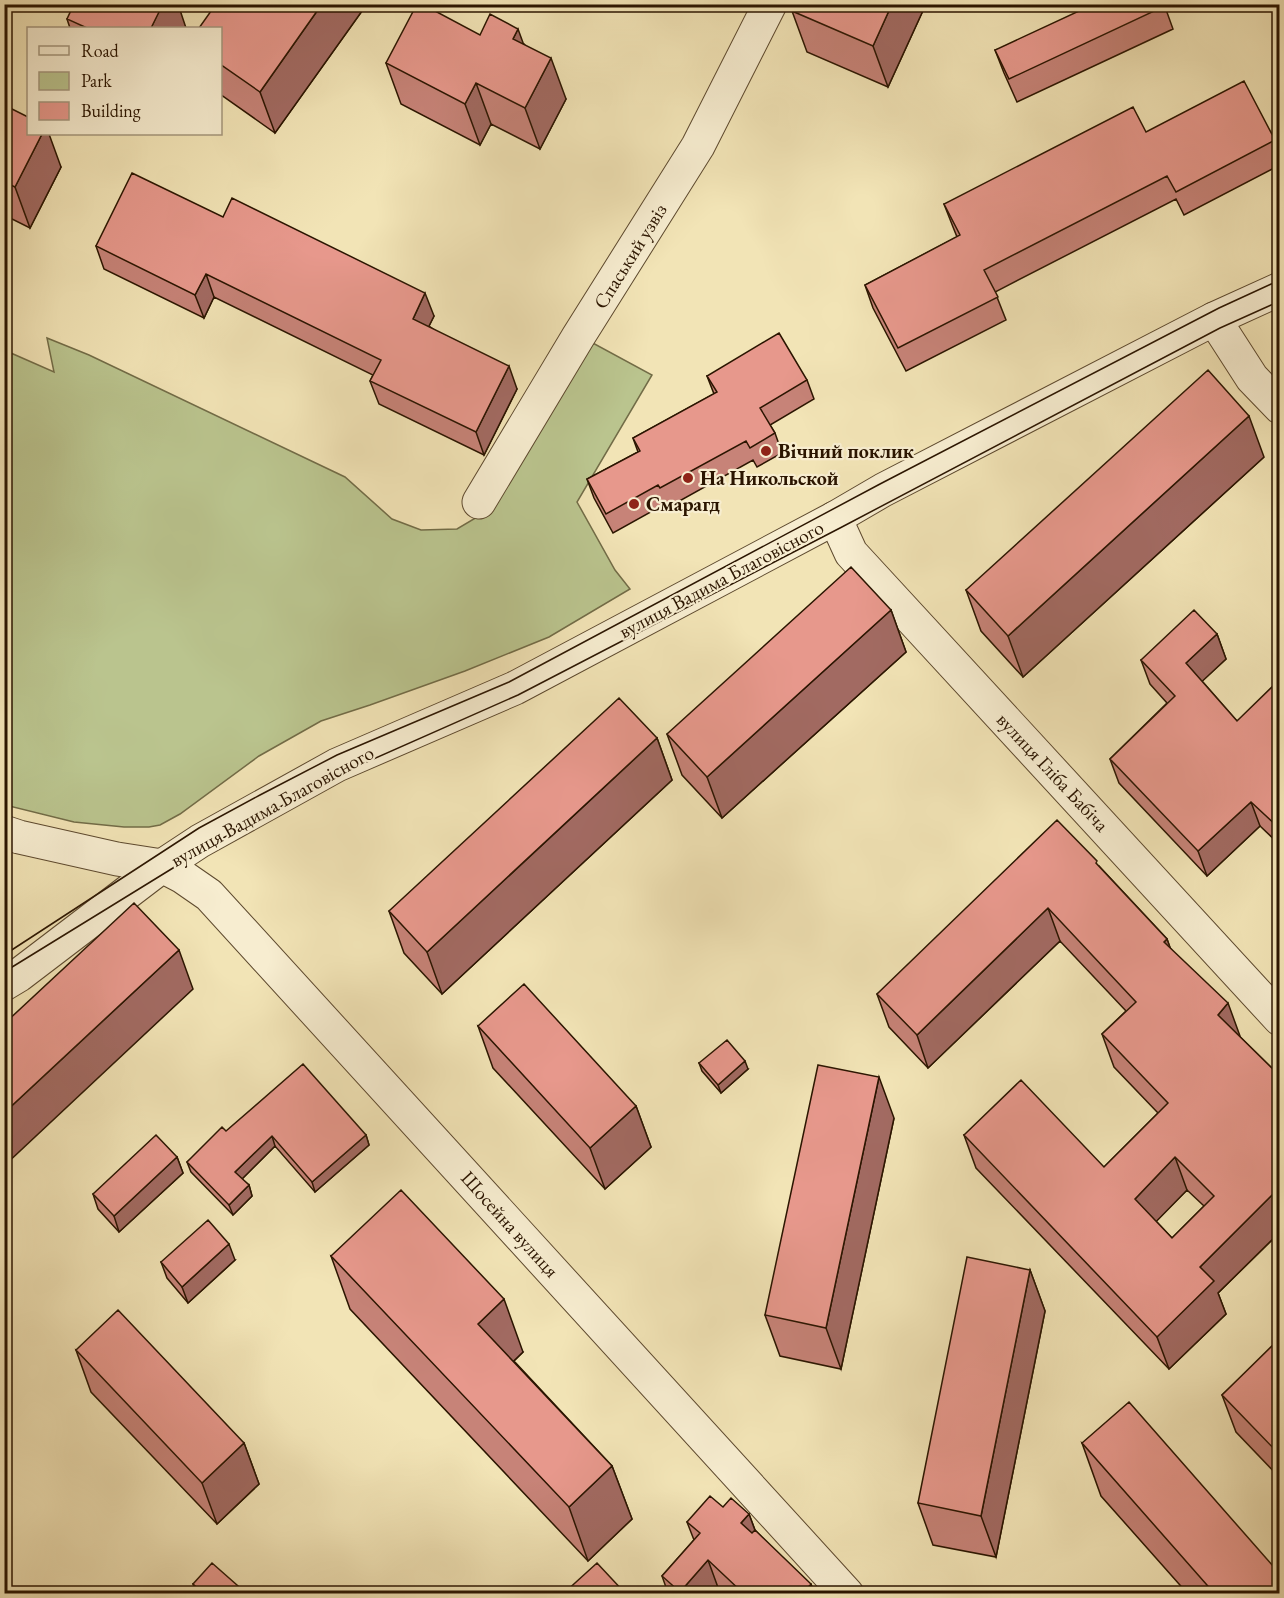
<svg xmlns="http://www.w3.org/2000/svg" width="1284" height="1598" viewBox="0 0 1284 1598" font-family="'EB Garamond',serif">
<rect width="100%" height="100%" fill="#f2e4b6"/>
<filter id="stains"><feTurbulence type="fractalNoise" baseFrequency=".00333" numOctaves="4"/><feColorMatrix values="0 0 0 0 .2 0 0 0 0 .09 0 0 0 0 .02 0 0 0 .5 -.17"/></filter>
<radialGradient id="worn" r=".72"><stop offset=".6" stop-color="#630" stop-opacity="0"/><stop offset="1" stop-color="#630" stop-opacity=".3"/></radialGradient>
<!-- green -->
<path fill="#bac48e" stroke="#726c47" stroke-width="1.5" d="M 47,338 L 89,355 L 345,477 L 392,519 L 421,530 L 457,529 L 484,513 L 591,342 L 652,375 L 577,502 L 615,570 L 630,589 L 549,637 L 465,671 L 370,705 L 321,721 L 259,756 L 180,814 L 160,825 L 149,827 L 124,827 L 74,822 L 5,805 L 4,350 L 54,372 Z"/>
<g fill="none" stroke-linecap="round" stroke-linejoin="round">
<!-- minor casing -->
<g stroke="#5d492e" stroke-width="35">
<path id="minor" d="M 1214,319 L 1252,378 L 1280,407
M 479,502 L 578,337 L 698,146 L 770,4
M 835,518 L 851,553 L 1280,1019
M 4,832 L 19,837 L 117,859 L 162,866"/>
</g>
<!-- tertiary casing -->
<g stroke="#5d492e" stroke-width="35">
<path id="tertiary" d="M 162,866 L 183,877 L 209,895 L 847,1594
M 4,984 L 19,975 L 162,866 L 200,841 L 337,765 L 515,688 L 835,518 L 883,490 L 1214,319 L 1280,289"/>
</g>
<!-- minor -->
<use href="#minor" stroke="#f7edd0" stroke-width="33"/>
<!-- tertiary -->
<use href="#tertiary" stroke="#f7edd0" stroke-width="33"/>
<!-- tram -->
<path stroke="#2b1500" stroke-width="1.5" d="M 4,955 L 199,828 L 260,795 L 337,755 L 509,682 L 880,484 L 1219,308 L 1280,280
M 4,972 L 212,844 L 344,772 L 518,695 L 840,528 L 1220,328 L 1280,301"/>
</g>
<!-- wall -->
<path fill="#c78378" stroke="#2b1500" stroke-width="1.5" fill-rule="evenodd" d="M 367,4 L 275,133 L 220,94 L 220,28 Z
M 795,4 L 926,4 L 888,87 L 807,52 L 792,11 Z
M 1164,4 L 1173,29 L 1017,102 L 1004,73 L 995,50 Z
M 67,19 L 186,28 L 70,28 Z
M 480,35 L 524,44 L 566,99 L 540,149 L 491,124 L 480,145 L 401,104 L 386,63 Z
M 4,105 L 61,167 L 30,228 L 4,215 Z
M 1275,140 L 1280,152 L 1280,165 L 1184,215 L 1176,199 L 995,292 L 1006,320 L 906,371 L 873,308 L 865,285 L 957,237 L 953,227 L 944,204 Z
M 223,217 L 434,316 L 429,326 L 517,389 L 484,455 L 379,404 L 370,381 L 373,375 L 214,297 L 204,318 L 104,269 L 96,246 Z
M 707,376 L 807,380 L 814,399 L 770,425 L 775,433 L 782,453 L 757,467 L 753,460 L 667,508 L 665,504 L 613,533 L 594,498 L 587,479 L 638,452 L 633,438 L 714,394 Z
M 1264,457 L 1023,677 L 981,631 L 966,590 Z
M 891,610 L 906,652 L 722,818 L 682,775 L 667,734 Z
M 1217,634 L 1226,659 L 1202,681 L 1237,721 L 1280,687 L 1280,845 L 1260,826 L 1207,876 L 1119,783 L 1110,759 L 1167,703 L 1150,684 L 1141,660 Z
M 657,738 L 672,780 L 442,994 L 404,953 L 389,911 Z
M 1099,866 L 1167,939 L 1170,948 L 1239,1036 L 1280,1076 L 1280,1232 L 1218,1293 L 1226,1314 L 1169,1369 L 976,1168 L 964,1135 L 1104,1167 L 1158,1113 L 1114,1067 L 1102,1034 L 1126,1011 L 1060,941 L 928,1068 L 889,1027 L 877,994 ZM 1187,1190 L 1204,1206 L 1172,1238 L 1156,1221 Z
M 478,1026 L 636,1106 L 651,1147 L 605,1189 L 493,1068 Z
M 699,1063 L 748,1069 L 721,1093 L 702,1071 Z
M 894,1118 L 841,1369 L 780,1356 L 765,1315 Z
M 226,1131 L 366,1135 L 369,1145 L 315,1192 L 275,1146 L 242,1179 L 249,1185 L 252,1196 L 233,1215 L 191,1172 L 187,1162 Z
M 177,1157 L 183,1173 L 119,1232 L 98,1209 L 93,1194 Z
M 331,1256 L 523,1352 L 514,1361 L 612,1466 L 632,1519 L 588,1561 L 350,1309 Z
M 235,1260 L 188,1303 L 167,1278 L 161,1262 Z
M 1030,1270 L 1045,1311 L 996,1557 L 933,1545 L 918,1503 Z
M 1280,1340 L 1280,1478 L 1236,1432 L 1222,1395 Z
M 76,1350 L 244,1443 L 259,1484 L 217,1524 L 91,1392 Z
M 1082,1443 L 1280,1593 L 1187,1593 L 1101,1496 Z
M 723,1507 L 749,1514 L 755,1530 L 815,1593 L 668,1593 L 662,1576 L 694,1540 L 687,1522 Z
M 193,1584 L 246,1593 L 196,1593 Z"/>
<!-- shaded-wall -->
<path fill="#a26a62" stroke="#2b1500" stroke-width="1.5" d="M 162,4 L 178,4 L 186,28 L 151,28 Z
M 322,4 L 367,4 L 275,133 L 260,92 Z
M 892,4 L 926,4 L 888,87 L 873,46 Z
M 518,29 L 533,70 L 513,39 Z
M 551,58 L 566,99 L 540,149 L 525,108 Z
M 476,83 L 491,124 L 480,145 L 465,104 Z
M 42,134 L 49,134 L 61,167 L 30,228 L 15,187 Z
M 206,274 L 214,297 L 204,318 L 195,295 Z
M 425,293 L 434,316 L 421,342 L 413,319 Z
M 509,366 L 517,389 L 484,455 L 476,432 Z
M 1249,416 L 1264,457 L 1023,677 L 1008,636 Z
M 891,610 L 906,652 L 722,818 L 707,777 Z
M 1217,634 L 1226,659 L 1195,688 L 1186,663 Z
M 657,738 L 672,780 L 442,994 L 427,952 Z
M 1251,802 L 1260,826 L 1207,876 L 1198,851 Z
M 1048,908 L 1060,941 L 928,1068 L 917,1035 Z
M 1167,939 L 1179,972 L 1164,942 Z
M 179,950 L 193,989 L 5,1165 L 4,1113 Z
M 1228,1003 L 1240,1036 L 1229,1047 L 1218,1015 Z
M 745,1061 L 748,1069 L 721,1093 L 718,1085 Z
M 879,1077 L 894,1118 L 841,1369 L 826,1328 Z
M 636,1106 L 651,1147 L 605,1189 L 590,1148 Z
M 366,1135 L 369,1145 L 315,1192 L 312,1182 Z
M 272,1136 L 275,1146 L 239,1182 L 235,1172 Z
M 177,1157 L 183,1173 L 119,1232 L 114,1216 Z
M 1175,1157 L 1187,1190 L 1147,1231 L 1135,1199 Z
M 249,1185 L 252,1196 L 233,1215 L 229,1205 Z
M 1280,1187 L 1280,1232 L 1218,1293 L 1226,1314 L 1169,1369 L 1157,1337 L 1200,1267 Z
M 229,1244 L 235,1260 L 188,1303 L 182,1287 Z
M 1030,1270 L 1045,1311 L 996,1557 L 981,1516 Z
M 504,1299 L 523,1352 L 497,1377 L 478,1324 Z
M 5,1307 L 11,1323 L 4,1329 L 4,1308 Z
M 244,1443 L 259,1484 L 217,1524 L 202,1483 Z
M 612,1466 L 632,1519 L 588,1561 L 569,1507 Z
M 749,1514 L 764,1555 L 741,1523 Z
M 708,1560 L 720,1593 L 680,1593 L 680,1592 Z
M 811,1584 L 815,1593 L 803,1593 Z"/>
<!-- building -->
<path fill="#e7988c" stroke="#2b1500" stroke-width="1.5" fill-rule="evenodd" d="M 74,4 L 163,4 L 151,28 L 87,28 L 67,19 Z
M 216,4 L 322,4 L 260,92 L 220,64 L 220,28 L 199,28 Z
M 417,4 L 422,4 L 480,35 L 490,14 L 518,29 L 513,39 L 551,58 L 525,108 L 476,83 L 465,104 L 386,63 Z
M 795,4 L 892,4 L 873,46 L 792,11 Z
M 1094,4 L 1164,4 L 1165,6 L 1009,79 L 995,50 Z
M 1244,81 L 1275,140 L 1176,192 L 1167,176 L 984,270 L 998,297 L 898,348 L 865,285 L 960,235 L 944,204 L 1133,107 L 1146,132 Z
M 4,105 L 28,117 L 28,134 L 42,134 L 15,187 L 4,182 Z
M 132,173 L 223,217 L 232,198 L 425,293 L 413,319 L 509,366 L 476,432 L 370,381 L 381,360 L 206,274 L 195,295 L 96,246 Z
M 779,333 L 807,380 L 760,408 L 775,433 L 750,448 L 746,441 L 660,488 L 658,485 L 606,514 L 587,479 L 640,451 L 633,438 L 717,392 L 707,376 Z
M 1208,370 L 1249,416 L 1008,636 L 966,590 Z
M 851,567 L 891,610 L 707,777 L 667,734 Z
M 1194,610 L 1217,634 L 1186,663 L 1237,721 L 1276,683 L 1280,687 L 1280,829 L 1251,802 L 1198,851 L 1110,759 L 1175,696 L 1141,660 Z
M 619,698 L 657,738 L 427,952 L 389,911 Z
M 1057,820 L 1097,861 L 1096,863 L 1167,939 L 1164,942 L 1228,1003 L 1218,1015 L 1280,1076 L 1280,1187 L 1200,1267 L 1214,1281 L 1157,1337 L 964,1135 L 1021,1080 L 1104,1167 L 1168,1103 L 1102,1034 L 1136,1002 L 1048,908 L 917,1035 L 877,994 ZM 1175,1157 L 1214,1196 L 1172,1238 L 1135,1199 Z
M 134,903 L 179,950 L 4,1113 L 4,1024 Z
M 524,984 L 636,1106 L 590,1148 L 478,1026 Z
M 727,1040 L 745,1061 L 718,1085 L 699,1063 Z
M 303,1064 L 366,1135 L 312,1182 L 272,1136 L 235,1172 L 249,1185 L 229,1205 L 187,1162 L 222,1127 L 226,1131 Z
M 818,1065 L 879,1077 L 826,1328 L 765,1315 Z
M 156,1135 L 177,1157 L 114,1216 L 93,1194 Z
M 401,1190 L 504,1299 L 478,1324 L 612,1466 L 569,1507 L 331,1256 Z
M 208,1220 L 229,1244 L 182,1287 L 161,1262 Z
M 967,1257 L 1030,1270 L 981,1516 L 918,1503 Z
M 118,1310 L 244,1443 L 202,1483 L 76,1350 Z
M 1279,1339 L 1280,1340 L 1280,1455 L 1222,1395 Z
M 1129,1402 L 1280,1574 L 1280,1593 L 1214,1593 L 1082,1443 Z
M 710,1496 L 723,1507 L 731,1498 L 749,1514 L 741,1523 L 752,1533 L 755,1530 L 811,1584 L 803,1593 L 743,1593 L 708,1560 L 680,1592 L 662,1576 L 700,1533 L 687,1522 Z
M 212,1563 L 246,1593 L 203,1593 L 193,1584 Z
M 597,1563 L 625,1593 L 564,1593 Z
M 471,1587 L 477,1593 L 463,1593 Z"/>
<!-- markers -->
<g fill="#8f2418" stroke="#f7edd0" stroke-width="2">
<circle cx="766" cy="451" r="6"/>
<circle cx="688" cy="478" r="6"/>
<circle cx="634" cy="504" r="6"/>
</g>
<g text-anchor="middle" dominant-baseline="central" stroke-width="4.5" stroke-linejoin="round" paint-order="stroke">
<!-- street labels -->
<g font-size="20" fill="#2b1500" stroke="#f7edd0">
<text transform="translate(630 256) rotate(-58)">Спаський узвіз</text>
<text transform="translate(721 579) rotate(-28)">вулиця Вадима Благовісного</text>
<text transform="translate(1053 772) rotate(47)">вулиця Гліба Бабіча</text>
<text transform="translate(272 806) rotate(-29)">вулиця Вадима Благовісного</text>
<text transform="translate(510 1224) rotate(48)">Шосейна вулиця</text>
</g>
<!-- poi labels -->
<g font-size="20" font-weight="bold" fill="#2b1500" stroke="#f7edd0" text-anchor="start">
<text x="778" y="451">Вічний поклик</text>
<text x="700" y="478">На Никольской</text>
<text x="646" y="504">Смарагд</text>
</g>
</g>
<!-- margin -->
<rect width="1284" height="1598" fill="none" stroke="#f2e4b6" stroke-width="24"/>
<rect x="6" y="6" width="1272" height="1586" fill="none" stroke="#2b1500" stroke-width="3"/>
<rect x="12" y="12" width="1260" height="1574" fill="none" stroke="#2b1500" stroke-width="1.5"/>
<!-- legend -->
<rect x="27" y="27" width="195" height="108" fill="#f7edd0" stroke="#a5977d" stroke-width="1.5"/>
<rect x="39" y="46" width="30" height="9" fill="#f7edd0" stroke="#a5977d" stroke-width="1.5"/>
<text x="81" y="57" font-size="18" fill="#2b1500">Road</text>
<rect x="39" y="72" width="30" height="18" fill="#bac48e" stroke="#a5977d" stroke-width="1.5"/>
<text x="81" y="87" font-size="18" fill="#2b1500">Park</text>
<rect x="39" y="102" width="30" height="18" fill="#e7988c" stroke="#a5977d" stroke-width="1.5"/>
<text x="81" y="117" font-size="18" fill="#2b1500">Building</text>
<rect width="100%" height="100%" filter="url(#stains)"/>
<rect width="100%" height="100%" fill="url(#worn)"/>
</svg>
